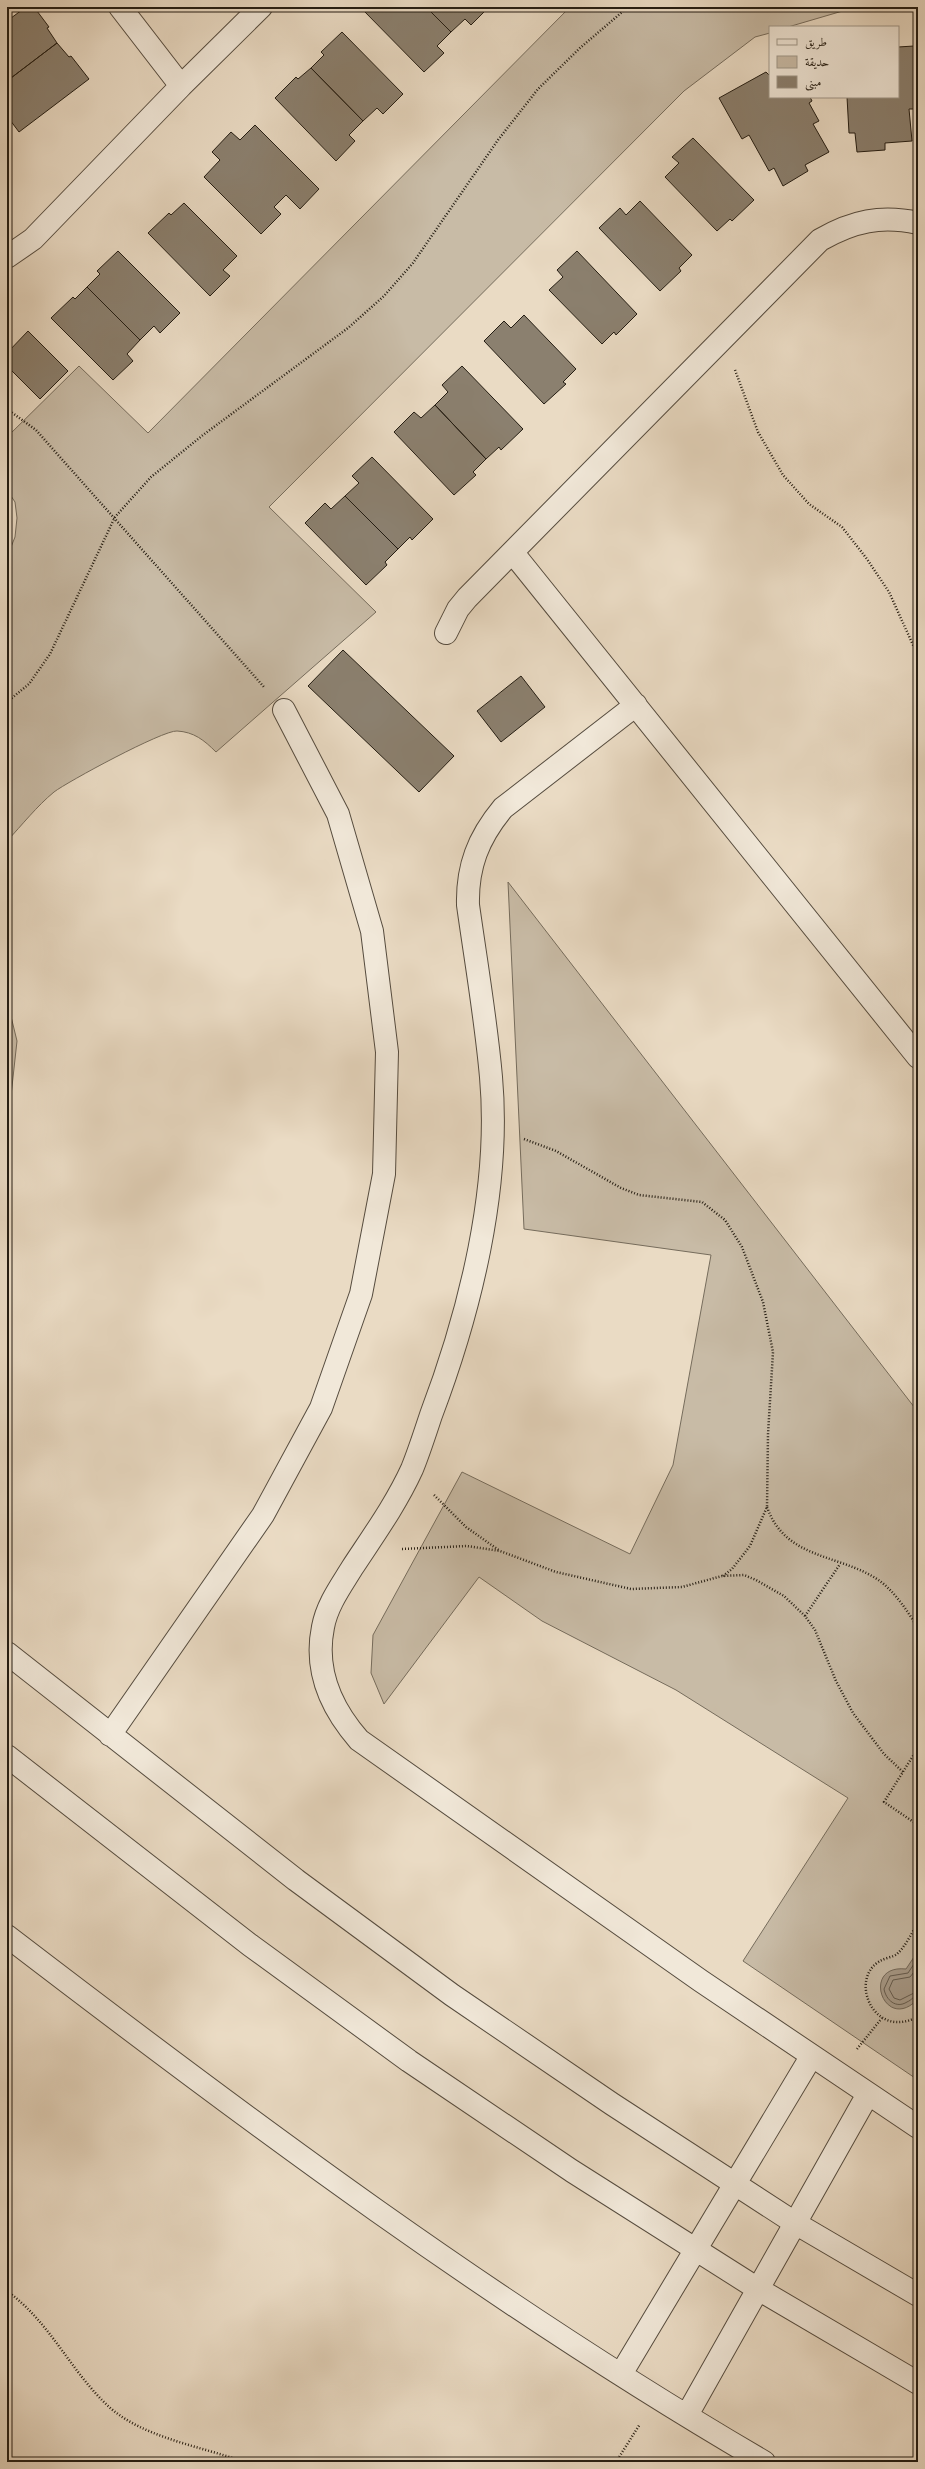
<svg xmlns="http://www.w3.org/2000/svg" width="925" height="2469" viewBox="0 0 925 2469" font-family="Cardo,Amiri,serif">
<rect width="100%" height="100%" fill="#eadbc4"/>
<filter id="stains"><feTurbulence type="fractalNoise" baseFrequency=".005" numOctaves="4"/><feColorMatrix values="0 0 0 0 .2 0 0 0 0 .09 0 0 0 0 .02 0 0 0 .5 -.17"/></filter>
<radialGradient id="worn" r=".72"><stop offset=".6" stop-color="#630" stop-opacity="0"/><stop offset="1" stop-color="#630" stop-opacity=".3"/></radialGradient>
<!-- green -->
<path fill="#c8bba6" stroke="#766c5c" d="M 570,7 L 877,7 L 846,10 L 788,27 L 770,27 L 770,33 L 755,37 L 684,91 L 269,507 L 376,612 L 216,752 C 204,740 194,732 177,731 C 163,730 67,782 54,792 C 37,806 22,825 7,841 L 7,557 L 15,537 L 17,518 L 15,502 L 7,490 L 7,437 L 79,366 L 148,433 Z
M 508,882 L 918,1412 L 918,2080 L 743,1961 L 848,1798 L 676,1690 L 542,1621 L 479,1577 L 384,1704 L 371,1673 L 373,1635 L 462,1472 L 630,1554 L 673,1465 L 711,1255 L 524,1229 Z
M 7,1000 L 17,1041 L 7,1132 Z"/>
<!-- water -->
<path fill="#a79a88" stroke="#736859" d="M 918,1951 L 917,2000 C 884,2033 860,1964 906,1969 Z"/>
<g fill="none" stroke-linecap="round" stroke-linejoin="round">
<!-- shore -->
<path stroke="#665c4e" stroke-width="1" d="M 918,1958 L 908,1973 L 890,1976 L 884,1989 C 886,2000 896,2009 907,2002 C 912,2000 913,1996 918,1996
M 918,1967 L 910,1977 L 893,1980 L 889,1989 L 894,1998 L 900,2000 L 918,1991"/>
</g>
<!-- building -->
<path fill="#8b806f" stroke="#241d13" d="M 26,7 L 34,7 L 49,27 L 47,28 L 57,43 L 7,81 L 7,21 Z
M 366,7 L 426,7 L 451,32 L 437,46 L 444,53 L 424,72 L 363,10 Z
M 426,7 L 489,7 L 471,25 L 465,19 L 451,32 Z
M 342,32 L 403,94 L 383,114 L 377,108 L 363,121 L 311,68 L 324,55 L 321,52 Z
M 57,43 L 69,57 L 71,56 L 89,79 L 19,132 L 7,116 L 7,105 L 9,103 L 7,100 L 7,81 Z
M 914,46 L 918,88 L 915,88 L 916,109 L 909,109 L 912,141 L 885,143 L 885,150 L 857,152 L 855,133 L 849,133 L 847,97 L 898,97 L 898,47 Z
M 311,68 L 363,121 L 349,135 L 355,141 L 336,161 L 275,98 L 296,77 L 298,79 Z
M 766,72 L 770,76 L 770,97 L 810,97 L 812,101 L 809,103 L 819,121 L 813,124 L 829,152 L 805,165 L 808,171 L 783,186 L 774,168 L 769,171 L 749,135 L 742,139 L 719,98 Z
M 255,125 L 319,189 L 300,209 L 286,195 L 274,207 L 281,214 L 261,234 L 204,177 L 220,160 L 212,152 L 231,132 L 240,140 Z
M 693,138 L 754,200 L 732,221 L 730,219 L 717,231 L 665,177 L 679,163 L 672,157 Z
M 640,201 L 692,255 L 679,268 L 681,271 L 660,291 L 599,228 L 620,208 L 626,215 Z
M 184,203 L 237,256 L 223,270 L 230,276 L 210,296 L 148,233 L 169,213 L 171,215 Z
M 118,251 L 180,313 L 160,333 L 154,326 L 140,340 L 87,287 L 100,274 L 97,271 Z
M 577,251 L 637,314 L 616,335 L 614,332 L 602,344 L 549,290 L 563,277 L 557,270 Z
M 87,287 L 140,340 L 127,354 L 133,361 L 113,380 L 51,318 L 73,297 L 75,299 Z
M 524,315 L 576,369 L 563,382 L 566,384 L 544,404 L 484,341 L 504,321 L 511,328 Z
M 28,331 L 68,371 L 40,399 L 7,366 L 7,353 Z
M 462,366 L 523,429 L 501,450 L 499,447 L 486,459 L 435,405 L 448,392 L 442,385 Z
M 435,405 L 486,459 L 473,472 L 476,475 L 454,495 L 394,432 L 414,412 L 421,418 Z
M 372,457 L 433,519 L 412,540 L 410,537 L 398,549 L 345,496 L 359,483 L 352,476 Z
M 345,496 L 398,549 L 385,562 L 387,565 L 366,585 L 305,523 L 325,503 L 331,509 Z
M 343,650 L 454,756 L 419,792 L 308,686 Z
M 521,676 L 545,707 L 501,742 L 477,711 Z"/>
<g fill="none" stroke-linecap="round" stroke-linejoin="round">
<!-- minor casing -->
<g stroke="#564c3f" stroke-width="24">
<path id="minor" d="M 120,7 L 181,86
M 7,257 L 33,239 L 181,86 L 261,7
M 513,553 L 918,1057
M 446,633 L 458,609 L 467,598 L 820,240 C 853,221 881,215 918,223
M 636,705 L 503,808 C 478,838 467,867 468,905 C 476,962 486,1020 491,1077 C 501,1188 470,1312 431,1415 C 425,1433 419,1452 412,1469 C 396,1504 373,1536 352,1568 C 341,1586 327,1605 323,1627 C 314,1671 331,1708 359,1740 L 701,1981 L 918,2127
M 7,1653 L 296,1880 L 452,1995 L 612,2104 L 795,2223 L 918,2295
M 110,1735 L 263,1515 L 321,1408 L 361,1294 L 384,1174 L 387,1052 L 372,931 L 338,814 L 284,710
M 7,1756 L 250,1945 L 409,2061 L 572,2171 L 758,2289 L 918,2383
M 7,1936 C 251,2123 498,2307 764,2462
M 621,2374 L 811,2057
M 687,2415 L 868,2094"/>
</g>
<!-- path -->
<path stroke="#241d13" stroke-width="2.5" stroke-dasharray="1 2" stroke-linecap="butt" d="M 735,370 L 758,432 L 783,475 L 809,504 L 842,527 L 867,559 L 889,592 L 918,656
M 7,409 L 36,430 L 264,687
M 7,702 L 29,684 L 50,654 L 115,517 L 151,477 L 203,435 L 348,328 L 384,296 L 413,263 L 498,140 L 538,89 L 580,48 L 628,7
M 524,1139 L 556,1151 L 621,1188 L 639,1195 L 702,1202 L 725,1220 L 742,1247 L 763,1302 L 773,1352 L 768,1434 L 767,1507 L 750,1546 L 732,1569 L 723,1576
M 434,1495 L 466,1527 L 500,1551
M 767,1507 C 785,1559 838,1554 877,1579 C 894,1590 908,1612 918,1628
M 402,1549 L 467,1546 L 500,1551 L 556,1572 L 631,1589 L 682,1587 L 722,1576 L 744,1575 L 756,1580 L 784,1596 L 805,1616 L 815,1630 L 836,1681 L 853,1713 L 884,1754 L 903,1772
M 805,1616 L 840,1564
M 918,1748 L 884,1802 L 918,1825
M 918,1923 C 912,1932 906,1946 897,1954 C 893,1957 885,1958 880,1961 C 859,1973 863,2003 880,2016 C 892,2025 905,2023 918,2017
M 857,2049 L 882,2018
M 7,2291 C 49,2321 70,2370 107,2405 C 142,2438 201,2446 244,2462
M 616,2462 L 640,2424"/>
<!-- minor -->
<use href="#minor" stroke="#f1e8d9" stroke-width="22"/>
</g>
<!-- margin -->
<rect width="925" height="2469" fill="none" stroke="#eadbc4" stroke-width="24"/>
<rect x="8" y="8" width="909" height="2453" fill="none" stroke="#241d13" stroke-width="2"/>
<rect x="12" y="12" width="901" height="2445" fill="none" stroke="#241d13"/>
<!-- legend -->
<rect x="769" y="26" width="130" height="72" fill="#f1e8d9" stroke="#9f978a"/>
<rect x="777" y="39" width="20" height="6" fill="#f1e8d9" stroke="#9f978a"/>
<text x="805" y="46" font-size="12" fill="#241d13">طريق</text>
<rect x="777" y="56" width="20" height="12" fill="#c8bba6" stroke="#9f978a"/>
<text x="805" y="66" font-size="12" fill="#241d13">حديقة</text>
<rect x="777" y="76" width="20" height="12" fill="#8b806f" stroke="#9f978a"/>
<text x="805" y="86" font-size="12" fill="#241d13">مبنى</text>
<rect width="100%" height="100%" filter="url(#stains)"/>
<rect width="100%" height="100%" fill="url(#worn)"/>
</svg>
